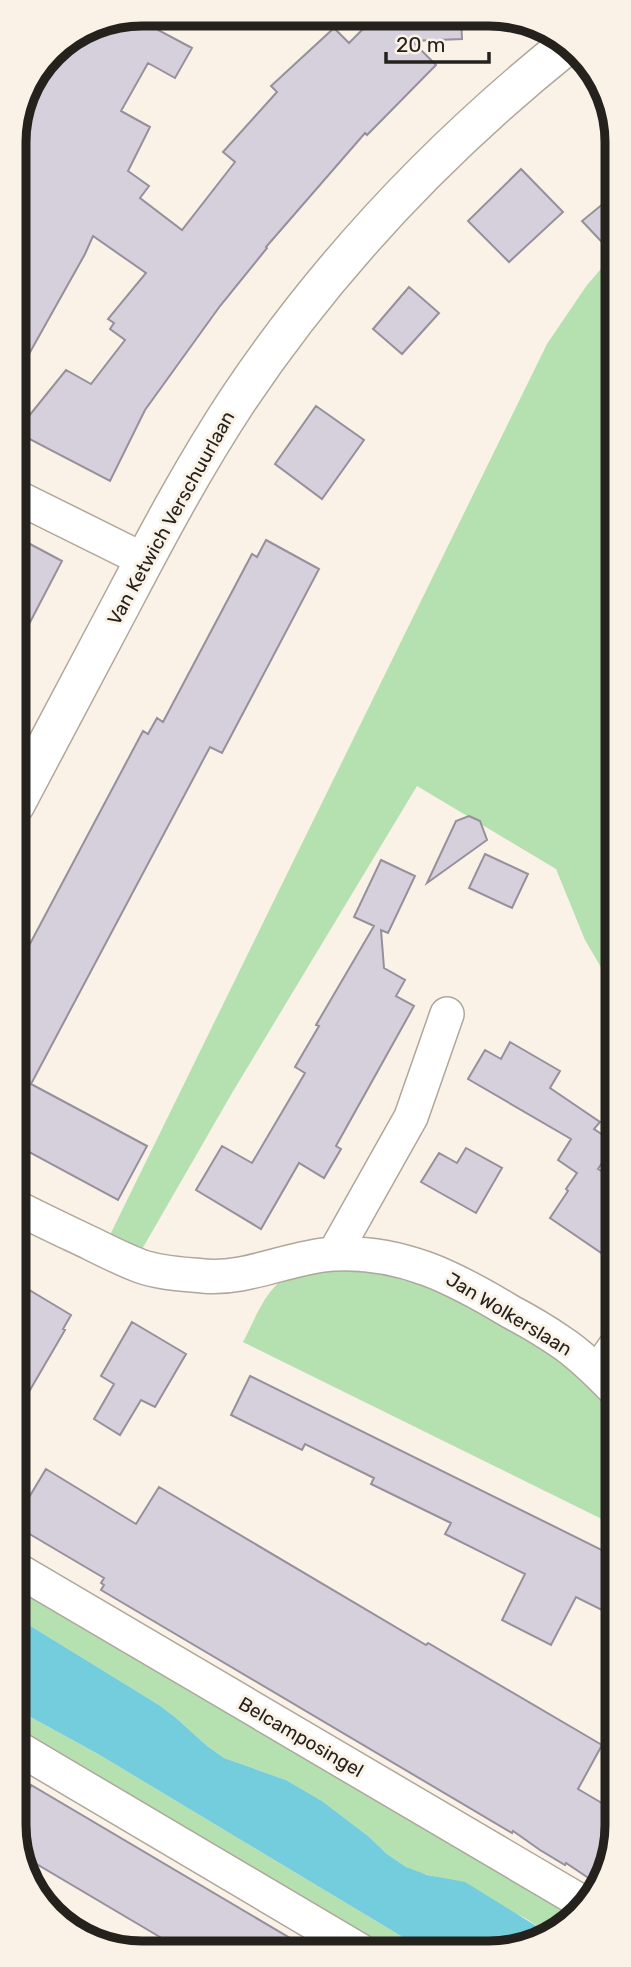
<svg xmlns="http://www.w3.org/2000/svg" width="631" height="1967" viewBox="0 0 631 1967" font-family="Rubik,sans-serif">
<rect width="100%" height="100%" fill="#faf2e6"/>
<!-- green -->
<path fill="#b5e0b0" d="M 615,253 L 616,978 L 602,969 L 585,940 L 556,869 L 417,786 L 232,1093 L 141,1251 L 109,1237 L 547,344 L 587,285 Z
M 340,1267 L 383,1275 L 438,1288 L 561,1359 L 616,1414 L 616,1526 L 243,1342 C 256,1318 267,1282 296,1273 C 309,1269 326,1269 340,1267 Z
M 16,1581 L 577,1914 L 546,1932 L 525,1918 L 437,1877 L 416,1872 L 406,1867 L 387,1854 L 368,1836 L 322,1801 L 286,1780 L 224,1758 L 207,1746 L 176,1718 L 159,1705 L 16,1617 Z
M 16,1709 L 98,1754 L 426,1951 L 381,1951 L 16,1737 Z"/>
<!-- water -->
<path fill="#73cddd" d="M 16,1617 L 159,1705 L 176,1718 L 207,1746 L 224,1758 L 286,1780 L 322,1801 L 368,1836 L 387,1854 L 406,1867 L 427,1875 L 465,1882 L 546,1932 L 514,1951 L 426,1951 L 98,1754 L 16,1709 Z"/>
<!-- building -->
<path fill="#d6d0dd" stroke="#96909c" stroke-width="2" d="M 385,16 L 461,16 L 462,39 L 412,41 L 436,65 L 367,135 L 365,133 L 266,247 L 267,248 L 220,306 L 145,410 L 110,481 L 16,432 L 66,370 L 91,384 L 125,340 L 110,329 L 114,323 L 108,319 L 146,273 L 93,236 L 85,254 L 15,379 L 14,133 L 27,85 L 57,46 L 134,17 L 192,48 L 175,78 L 148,63 L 121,111 L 150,127 L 128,171 L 149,186 L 140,198 L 182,230 L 235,162 L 223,152 L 277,92 L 271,86 L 334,28 L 349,43 L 369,23 L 374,28 Z
M 521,169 L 563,212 L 509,262 L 468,221 Z
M 615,194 L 615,256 L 582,221 Z
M 409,287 L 439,313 L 402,354 L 373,329 Z
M 316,406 L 364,440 L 322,499 L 275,464 Z
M 15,536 L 62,561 L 15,651 Z
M 266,540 L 319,569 L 222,753 L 210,747 L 31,1084 L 147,1146 L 118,1200 L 16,1145 L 15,972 L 143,731 L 148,734 L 157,718 L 163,722 L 252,554 L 257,557 Z
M 469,816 L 480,821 L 487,840 L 427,883 L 456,821 Z
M 485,854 L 528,874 L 512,908 L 469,888 Z
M 381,860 L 415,876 L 388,933 L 381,930 L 384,968 L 405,980 L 396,996 L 414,1006 L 336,1146 L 341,1149 L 324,1178 L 299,1163 L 261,1229 L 196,1190 L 222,1146 L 252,1163 L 305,1073 L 295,1067 L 319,1026 L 316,1025 L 374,926 L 354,917 Z
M 510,1042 L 560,1071 L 550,1088 L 600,1122 L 594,1129 L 615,1143 L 598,1169 L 616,1180 L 616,1263 L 550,1218 L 568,1191 L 566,1189 L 577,1173 L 558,1160 L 571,1139 L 468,1079 L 485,1050 L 501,1059 Z
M 466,1148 L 502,1168 L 476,1213 L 421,1182 L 439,1153 L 457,1163 Z
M 16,1282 L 71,1315 L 63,1329 L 65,1330 L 16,1414 Z
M 132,1322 L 186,1354 L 155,1407 L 141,1400 L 120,1435 L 94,1419 L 114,1384 L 101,1376 Z
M 250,1376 L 616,1557 L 616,1617 L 576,1597 L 551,1645 L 502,1620 L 525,1574 L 445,1534 L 451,1523 L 371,1484 L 374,1478 L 305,1444 L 302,1450 L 231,1415 Z
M 46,1469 L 136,1524 L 159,1487 L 426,1645 L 428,1643 L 602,1745 L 578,1789 L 617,1812 L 617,1833 L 596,1883 L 566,1863 L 565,1865 L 540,1850 L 513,1831 L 512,1833 L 101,1590 L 104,1585 L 101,1583 L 104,1578 L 16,1526 L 16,1519 Z
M 16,1783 L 29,1790 L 31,1785 L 312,1951 L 180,1950 L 170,1943 L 18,1853 L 16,1850 Z"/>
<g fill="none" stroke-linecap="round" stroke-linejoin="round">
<!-- street casing -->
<g stroke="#afa79c" stroke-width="36">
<path id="street" d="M 15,496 L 144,560
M 16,1207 C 41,1220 67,1232 92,1244 C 108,1252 124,1260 140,1266 C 159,1273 183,1274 203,1276 C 248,1280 288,1257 333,1254 C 401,1250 455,1278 511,1312 C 528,1321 545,1331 561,1342 C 581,1355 599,1374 616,1391
M 334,1254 L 411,1117 L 447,1014
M 597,1372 L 616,1345
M 16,1569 L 587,1905
M 16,1747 L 361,1951"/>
</g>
<!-- secondary casing -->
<g stroke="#afa79c" stroke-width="41">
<path id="secondary" d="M 15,805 C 51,737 87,668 124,599 C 159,532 195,465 237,401 C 327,266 440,147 567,45"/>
</g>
<!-- street -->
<use href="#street" stroke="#fff" stroke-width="33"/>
<!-- secondary -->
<use href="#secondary" stroke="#fff" stroke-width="38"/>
</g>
<g text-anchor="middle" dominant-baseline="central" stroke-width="6" stroke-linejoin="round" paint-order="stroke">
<!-- street labels -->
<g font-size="19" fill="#25221e" stroke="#faf2e6">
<text transform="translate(171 518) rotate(-61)">Van Ketwich Verschuurlaan</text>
<text transform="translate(509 1314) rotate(31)">Jan Wolkerslaan</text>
<text transform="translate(301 1737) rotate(30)">Belcamposingel</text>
</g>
</g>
<!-- crop -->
<path d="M0 0H631V1967H0ZM142 26H489A116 116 0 0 1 605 142V1825A116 116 0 0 1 489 1941H142A116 116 0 0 1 26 1825V142A116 116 0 0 1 142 26Z" fill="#faf2e6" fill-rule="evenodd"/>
<path fill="none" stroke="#25221e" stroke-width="9" d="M142 26H489A116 116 0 0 1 605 142V1825A116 116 0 0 1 489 1941H142A116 116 0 0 1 26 1825V142A116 116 0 0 1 142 26Z"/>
<!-- scale -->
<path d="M386 52v10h103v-10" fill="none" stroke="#25221e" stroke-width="3.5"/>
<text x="396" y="52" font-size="21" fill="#25221e" stroke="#faf2e6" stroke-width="5" paint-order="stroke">20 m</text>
</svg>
